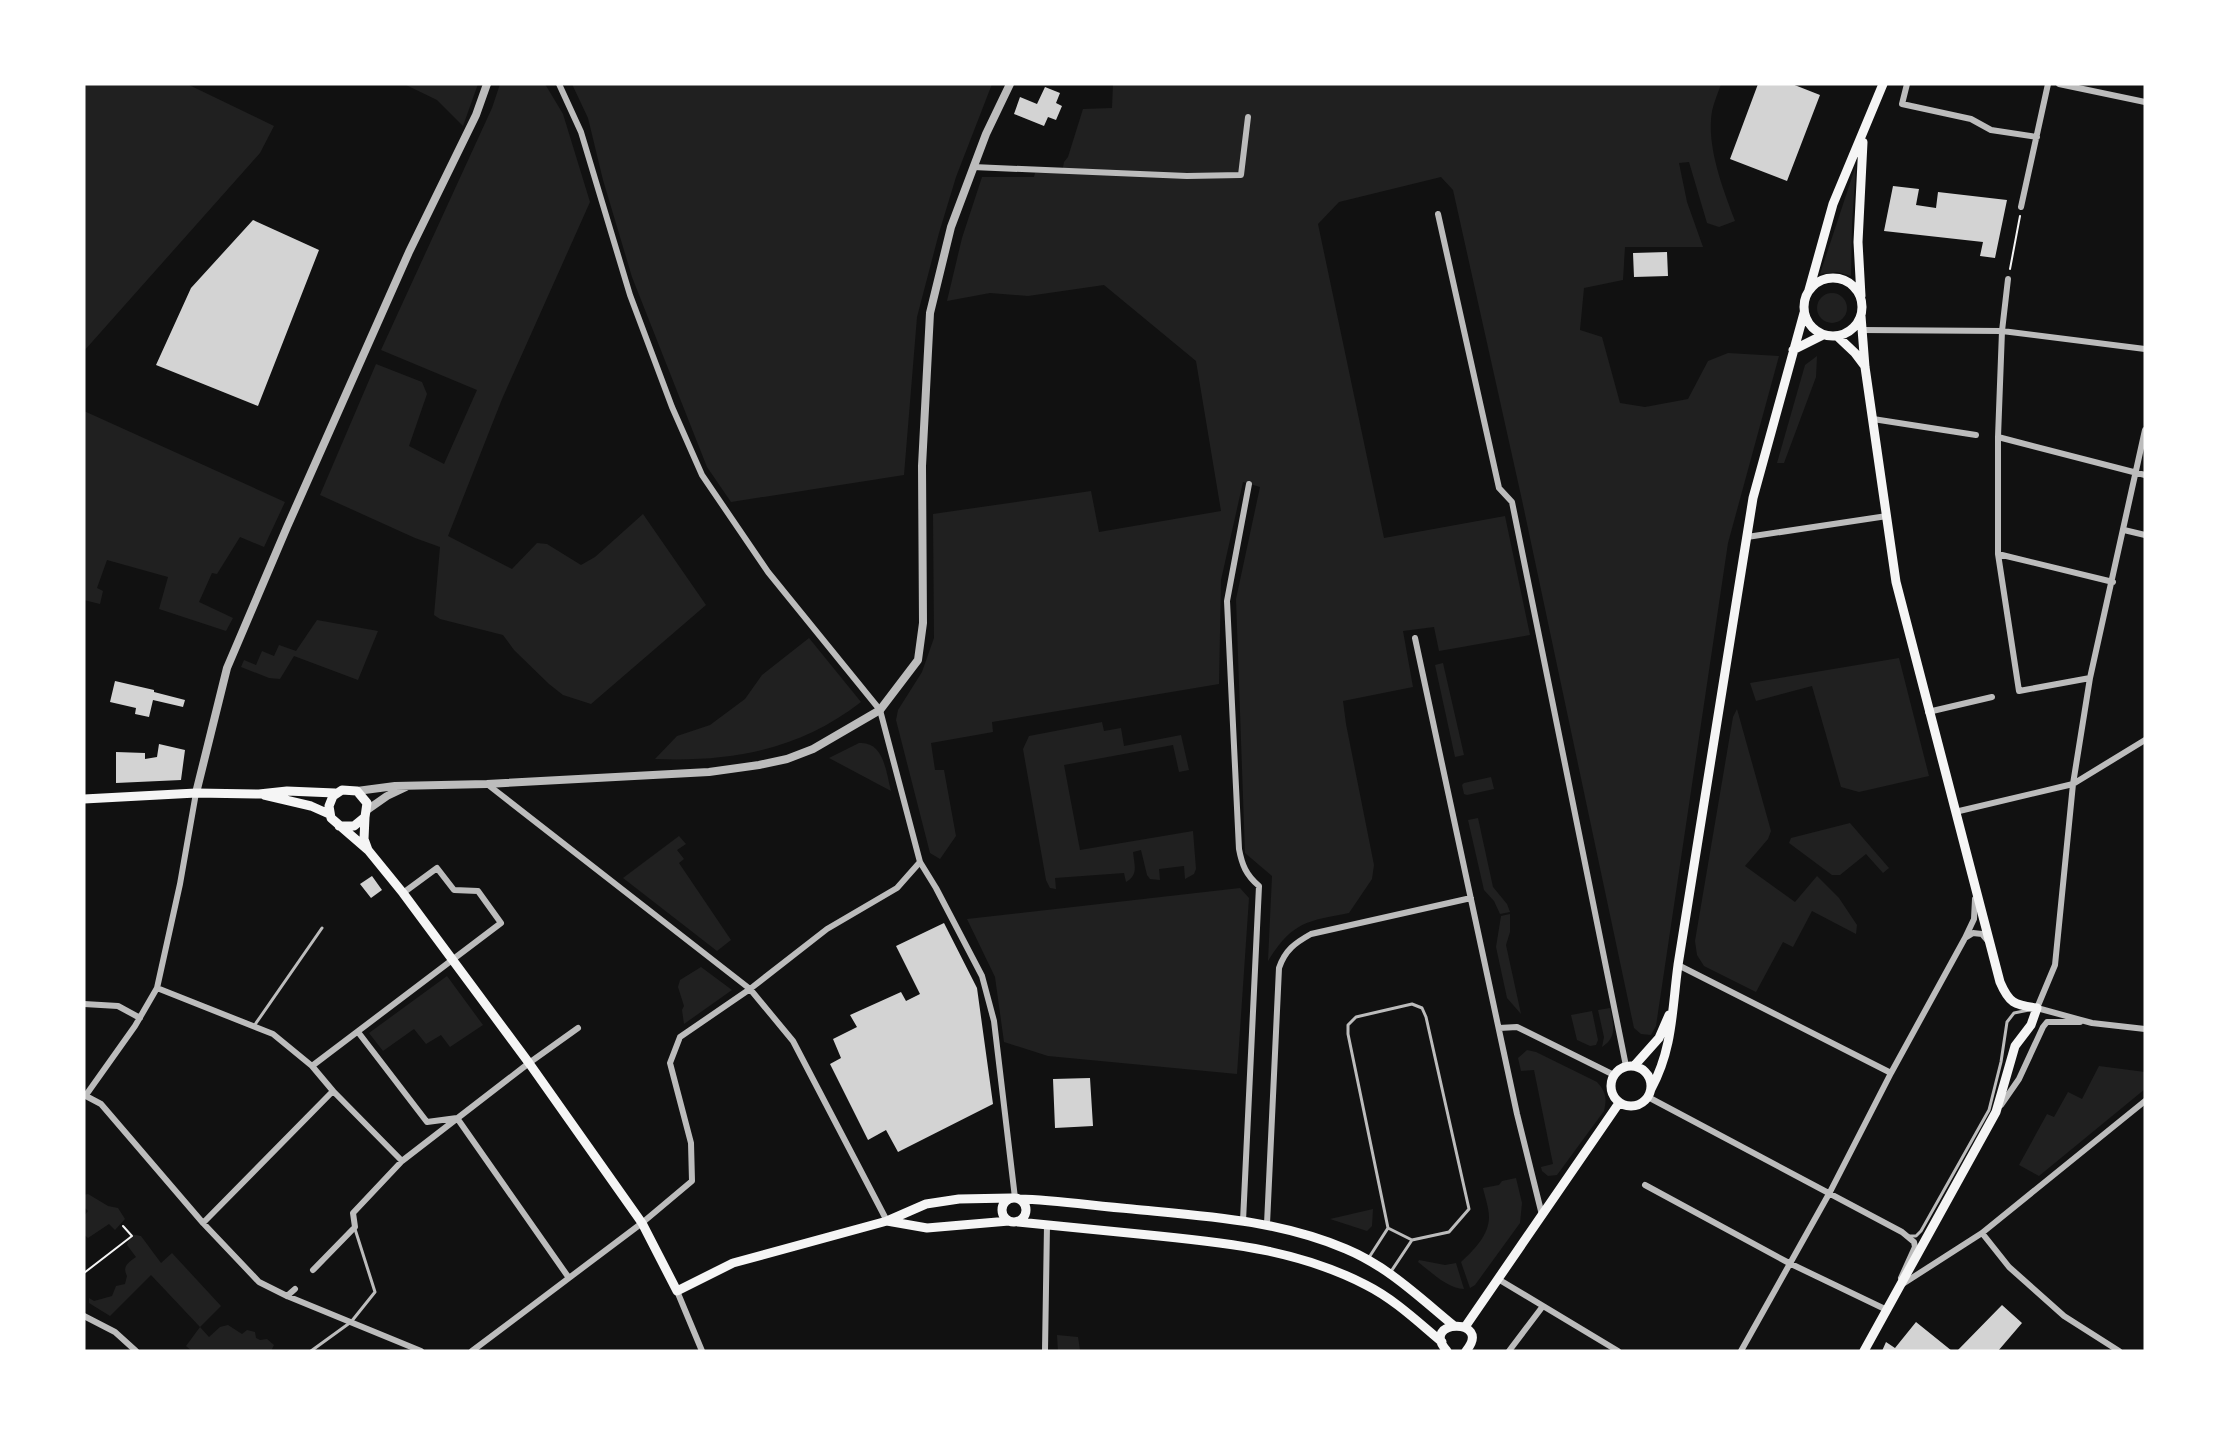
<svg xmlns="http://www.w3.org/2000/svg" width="2229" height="1435" viewBox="0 0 2229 1435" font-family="Lato,sans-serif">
<rect width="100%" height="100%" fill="#111"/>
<!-- green -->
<path fill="#202020" d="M 84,84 L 187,84 L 274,126 L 260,153 L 84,351 Z
M 404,84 L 478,84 L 463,126 L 437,100 Z
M 500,84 L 545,84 L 563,114 L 590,202 L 502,399 L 448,536 L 512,569 L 537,543 L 547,544 L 581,565 L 595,557 L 643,514 L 706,605 L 591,704 L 563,695 L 549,684 L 514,650 L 503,635 L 440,619 L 434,615 L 440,547 L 415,538 L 320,495 L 376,364 L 422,382 L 427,394 L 409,446 L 444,464 L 477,390 L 381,350 L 492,108 Z
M 572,84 L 992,84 L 956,177 L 939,233 L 917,317 L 904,475 L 731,502 L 707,467 L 632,277 L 603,180 L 588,118 Z
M 1113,84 L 1721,84 C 1718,93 1714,102 1712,111 C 1706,146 1723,189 1735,221 L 1719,227 L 1707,223 L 1689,162 L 1679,163 L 1687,202 L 1703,247 L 1625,247 L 1623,280 L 1584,288 L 1580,330 L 1602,337 L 1620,403 L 1645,407 L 1688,399 L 1708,361 L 1728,353 L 1779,356 L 1728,543 L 1656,1026 L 1651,1035 L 1641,1034 L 1634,1028 L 1522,500 L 1453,190 L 1441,177 L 1339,202 L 1318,224 L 1384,538 L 1505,516 L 1530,635 L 1439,651 L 1434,627 L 1403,631 L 1413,687 L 1343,701 L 1346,724 L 1374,865 L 1372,879 L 1349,913 C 1307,921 1292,922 1268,961 L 1272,876 L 1245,853 L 1236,599 L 1260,487 L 1243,482 L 1221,580 L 1219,684 L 992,722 L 993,732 L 931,743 L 935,770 L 944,770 L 956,836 L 940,859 L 930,853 L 896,720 L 898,710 L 922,672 L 934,638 L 933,514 L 1091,491 L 1099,532 L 1221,511 L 1196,361 L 1104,285 L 1028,296 L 990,293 L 947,301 L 962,238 L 982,177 L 1034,177 L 1035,173 L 1062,173 L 1064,162 L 1068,157 L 1083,109 L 1112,108 Z
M 1856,165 L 1852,224 L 1851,276 L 1837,272 L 1820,274 Z
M1817 308a15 15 0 1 1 30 0a15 15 0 1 1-30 0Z
M 1817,356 L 1816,377 L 1784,463 L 1777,463 L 1805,365 Z
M 84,411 L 285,502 L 264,547 L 240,537 L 217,574 L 212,573 L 199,602 L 233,618 L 226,631 L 159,609 L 168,577 L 107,560 L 97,588 L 103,591 L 100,604 L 84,600 Z
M 317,620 L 378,631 L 358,680 L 294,656 L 280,679 L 269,678 L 241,667 L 244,660 L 256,665 L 262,651 L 274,656 L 279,645 L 296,651 Z
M 809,638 L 861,702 C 799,750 732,762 655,759 L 677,736 L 710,725 L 745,699 L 762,675 Z
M 1899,658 L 1929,776 L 1859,792 L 1841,787 L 1812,686 L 1756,701 L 1750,683 Z
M 1443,663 L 1464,755 L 1455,757 L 1435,665 Z
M 1737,709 L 1771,831 L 1768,839 L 1745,866 L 1795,902 L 1817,876 L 1839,898 L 1857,925 L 1856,934 L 1812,911 L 1793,947 L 1783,942 L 1756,992 L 1704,966 L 1697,955 L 1695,941 L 1733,717 Z
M 1102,722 L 1104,731 L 1121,728 L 1124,746 L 1181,735 L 1189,770 L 1179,772 L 1173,745 L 1064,765 L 1080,850 L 1193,831 L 1196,869 L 1194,874 L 1185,879 L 1184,866 L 1159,869 L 1160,880 L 1150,879 L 1147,875 L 1141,850 L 1133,852 C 1134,864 1139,875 1126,882 L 1124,873 L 1055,878 L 1056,889 L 1050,888 L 1046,880 L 1023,749 L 1029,736 Z
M 859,743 C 884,741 886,772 891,791 L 829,758 Z
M 1491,777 L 1494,789 L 1467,795 L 1464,794 L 1462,785 L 1464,783 Z
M 1478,818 L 1493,887 L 1507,904 L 1510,912 L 1500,914 L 1494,901 L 1484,890 L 1468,820 Z
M 1850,823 L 1889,868 L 1883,873 L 1866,854 L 1840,875 L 1832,875 L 1789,843 L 1791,838 Z
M 679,836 L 686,844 L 677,850 L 684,859 L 679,863 L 731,940 L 717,951 L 623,878 Z
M 1240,888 L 1249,898 L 1237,1074 L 1048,1056 L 1004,1042 L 995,977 L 967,919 Z
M 1510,914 L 1510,932 L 1506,945 L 1521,1014 L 1507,998 L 1496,947 L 1501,916 Z
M 701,967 L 732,990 L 684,1024 L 682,1010 L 684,1006 L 678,987 L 680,980 Z
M 447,976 L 483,1025 L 450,1047 L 441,1035 L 426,1044 L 414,1029 L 383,1051 L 369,1033 Z
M 1610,1008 C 1613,1024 1618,1037 1602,1047 L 1604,1037 L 1598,1010 Z
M 1592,1011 L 1598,1040 L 1596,1045 L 1590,1046 L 1577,1040 L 1571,1015 Z
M 1527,1050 L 1536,1052 L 1597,1082 C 1606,1092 1607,1098 1604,1111 L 1557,1175 L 1548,1176 L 1542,1171 L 1541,1167 L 1553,1164 L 1534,1070 L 1521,1071 L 1518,1058 Z
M 2099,1066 L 2145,1072 L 2145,1089 L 2039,1176 L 2019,1165 L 2047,1114 L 2054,1117 L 2068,1092 L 2082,1099 Z
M 1516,1178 L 1522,1203 L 1520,1223 L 1475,1285 L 1470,1288 L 1461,1262 C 1474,1250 1489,1235 1489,1217 C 1489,1208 1485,1197 1483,1188 L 1499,1185 L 1502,1181 Z
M 88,1194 L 108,1206 L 118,1208 L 125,1219 L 115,1230 L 109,1224 L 88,1238 L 84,1235 L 84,1216 L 88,1211 L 84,1207 L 84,1195 Z
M 1373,1209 L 1372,1226 L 1367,1231 L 1330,1219 Z
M 130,1234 L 141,1236 L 161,1263 L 172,1253 L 221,1306 L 200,1327 L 209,1337 L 220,1327 L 228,1325 L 242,1334 L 247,1330 L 255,1332 L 256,1338 L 260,1340 L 267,1339 L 274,1345 L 271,1351 L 192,1351 L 186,1346 L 200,1327 L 151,1275 L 110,1316 L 89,1303 L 89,1298 L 94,1301 L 112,1296 L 116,1286 L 125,1284 L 127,1276 C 122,1266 128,1263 136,1257 L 127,1245 Z
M 1419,1260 L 1445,1265 L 1456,1263 L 1464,1289 C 1448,1289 1430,1271 1418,1262 Z
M 1057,1335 L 1078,1337 L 1080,1350 L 1085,1351 L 1058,1351 Z"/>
<!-- building -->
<path fill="#d3d3d3" d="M 1758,84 L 1792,84 L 1820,95 L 1787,181 L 1730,159 Z
M 1045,87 L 1060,93 L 1056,103 L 1062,106 L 1056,120 L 1048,117 L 1044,126 L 1014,114 L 1020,97 L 1037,104 Z
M 1893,186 L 1919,189 L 1916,205 L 1936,208 L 1938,192 L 2007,200 L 1995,258 L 1980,256 L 1983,242 L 1884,231 Z
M 253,220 L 319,250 L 258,406 L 156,365 L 191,288 Z
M 1667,252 L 1668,276 L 1634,277 L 1633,253 Z
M 115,681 L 154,690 L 154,692 L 185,700 L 183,707 L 153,700 L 149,717 L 135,714 L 136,708 L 110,702 Z
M 159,744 L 185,750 L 181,780 L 116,783 L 116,752 L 145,753 L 145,759 L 157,757 Z
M 372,876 L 382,890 L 371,898 L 360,884 Z
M 944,923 L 977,988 L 993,1104 L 898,1152 L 886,1130 L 868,1140 L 830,1064 L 841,1058 L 833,1039 L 857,1027 L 850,1015 L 901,992 L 906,1001 L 920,994 L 896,946 Z
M 1090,1078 L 1093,1126 L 1055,1128 L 1053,1079 Z
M 2002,1305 L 2022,1323 L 1998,1351 L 1957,1351 Z
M 1916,1322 L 1952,1351 L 1882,1351 L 1886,1342 L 1895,1348 Z"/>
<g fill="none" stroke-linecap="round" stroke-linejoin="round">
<!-- path -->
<path stroke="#f5f5f5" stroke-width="2" d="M 2010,269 L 2020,216
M 84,1273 L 132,1236 L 123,1226"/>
<!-- service -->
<path stroke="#bcbcbc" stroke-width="3" d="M 254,1026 L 322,928
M 1909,1236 L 1916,1236 L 1921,1231 L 1989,1110 L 2001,1062 L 2007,1022 L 2014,1013 L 2029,1010
M 1368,1259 L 1388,1228
M 1390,1273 L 1412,1240 L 1449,1232 L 1469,1209 L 1426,1017 L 1422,1008 L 1412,1004 L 1356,1017 L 1348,1025 L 1348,1034 L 1388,1228 L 1412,1240
M 311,1351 L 351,1322 L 375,1292 L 355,1229"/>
<!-- minor -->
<path stroke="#bcbcbc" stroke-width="6" d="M 559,84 L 581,132 L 630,295 L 672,407 L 702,475 L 768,572 L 880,710 L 920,862 L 936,888 L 982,976 L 994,1021 L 1015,1198
M 1907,84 L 1902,104 L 1971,119 L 1991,130 L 2037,137
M 2059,84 L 2145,102
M 973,167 L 1187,176 L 1241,175 L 1248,117
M 2021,207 L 2048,84
M 1438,214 L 1499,488 L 1512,502 L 1626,1066
M 2008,279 L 2002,331 L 1998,437 L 1998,554 L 2019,691 L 2090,678
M 1862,330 L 2002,331 L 2145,349
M 1873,419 L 1976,435
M 2145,430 L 2090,678 L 2073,784 L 2055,965 L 2037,1008 L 2092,1023 L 2145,1029
M 1998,437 L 2145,475
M 2124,530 L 2145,535
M 1747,537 L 1887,516
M 1998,554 L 2113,582
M 1415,638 L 1517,1114 L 1542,1215
M 1928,712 L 1992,697
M 487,784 L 750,989 L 793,1041 L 887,1221
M 1955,812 L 2073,784 L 2145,740
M 1965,938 L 1974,919 L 1975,899
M 1678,965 L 1891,1073
M 157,988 L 273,1034 L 312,1066 L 333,1091 L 402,1161
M 84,1004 L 118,1006 L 140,1018
M 1499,1028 L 1517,1027 L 1614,1075
M 358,1032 L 427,1122 L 457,1118 L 569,1278
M 312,1066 L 501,923 L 478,891 L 454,890 L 437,868 L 403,893
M 84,1095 L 101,1104 L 203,1223 L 259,1282 L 287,1296 L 421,1351
M 86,1095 L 135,1026 L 157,988 L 180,884 L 196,793
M 1648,1097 L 1902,1232 L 1914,1242 L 1915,1247 L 1901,1278
M 2001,1105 L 2019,1079 L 2043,1027 L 2047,1022 L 2080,1022
M 1645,1185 L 1789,1263 L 1887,1310
M 1243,1221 L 1259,886 C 1246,875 1242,865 1239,849 L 1227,601 L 1249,484
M 203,1223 L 333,1091
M 1267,1224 L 1279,968 C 1285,950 1295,943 1311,934 L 1471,898
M 1982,1233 L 2009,1267 L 2064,1316 L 2119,1351
M 313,1270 L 355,1227 L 353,1213 L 402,1161 L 529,1063 L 578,1028
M 1498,1279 L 1618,1351
M 1901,1285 L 1982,1233 L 2145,1101
M 677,1291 L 702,1351
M 287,1296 L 295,1289
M 84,1316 L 115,1332 L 136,1351
M 472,1351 L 642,1223 L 692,1181 L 691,1143 L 670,1063 L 680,1037 L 750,989 L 827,929 L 897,888 L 920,862
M 1045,1351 L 1047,1225
M 1509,1351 L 1543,1306
M 1741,1351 L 1830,1192 L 1891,1073 L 1965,938 L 1973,933 L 1982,934 L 1988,941"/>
<!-- tertiary -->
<path stroke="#bcbcbc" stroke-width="8" d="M 357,791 L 395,786 L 487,784 L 709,772 L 759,765 L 787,759 L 813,749 L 880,710 L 918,660 L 923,623 L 922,466 L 930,313 L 951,227 L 986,134 L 1010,84
M 196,793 L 227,668 L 287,527 L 409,252 L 476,115 L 487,84
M 367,810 L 387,796 L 406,787"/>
<!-- secondary -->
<path stroke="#f5f5f5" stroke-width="9" d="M1804 307a29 29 0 1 1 58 0a29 29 0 1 1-58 0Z
M 1809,290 L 1833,204 L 1883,84
M 1861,296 L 1858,242 L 1863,142
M 1861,316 L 1865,367 L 1896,582 L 2000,982 C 2009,1003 2014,1005 2037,1008 L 2031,1025 L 2015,1046 L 1996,1112 L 1864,1351
M 1837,336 L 1855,353 L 1864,365
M 1793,350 L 1823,335
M 264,795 L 311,806 L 329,814
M 84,799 L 196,793 L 259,794 L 287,791 L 335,793
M 365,817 L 364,839 L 368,850
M 339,826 L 354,826 L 365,817 L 367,803 L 357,791 L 342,790 L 333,796 L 329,806 L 331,818 L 368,850 L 403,893 L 529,1063 L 642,1223 L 677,1291 L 733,1263 L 887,1221 L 926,1204 L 959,1199 L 1011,1198
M1611 1086a20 20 0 1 1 40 0a20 20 0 1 1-40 0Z
M 1634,1066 L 1659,1038 L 1669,1015
M 1651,1089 C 1673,1049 1672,1009 1678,965 L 1753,498 L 1804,313
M1002 1210a12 12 0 1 1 24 0a12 12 0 1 1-24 0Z
M 1019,1199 C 1057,1200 1094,1206 1132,1209 C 1205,1216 1278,1220 1346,1249 C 1387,1266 1419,1297 1453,1325
M 887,1221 L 927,1228 L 1009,1221
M 1018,1222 C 1065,1227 1112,1231 1159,1236 C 1230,1243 1301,1251 1366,1285 C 1394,1299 1418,1322 1442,1342
M 1465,1327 L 1619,1103
M 1447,1351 C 1418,1319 1494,1317 1466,1351"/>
</g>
<!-- border -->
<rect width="2229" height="1435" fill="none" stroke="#ffffff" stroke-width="171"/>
</svg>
